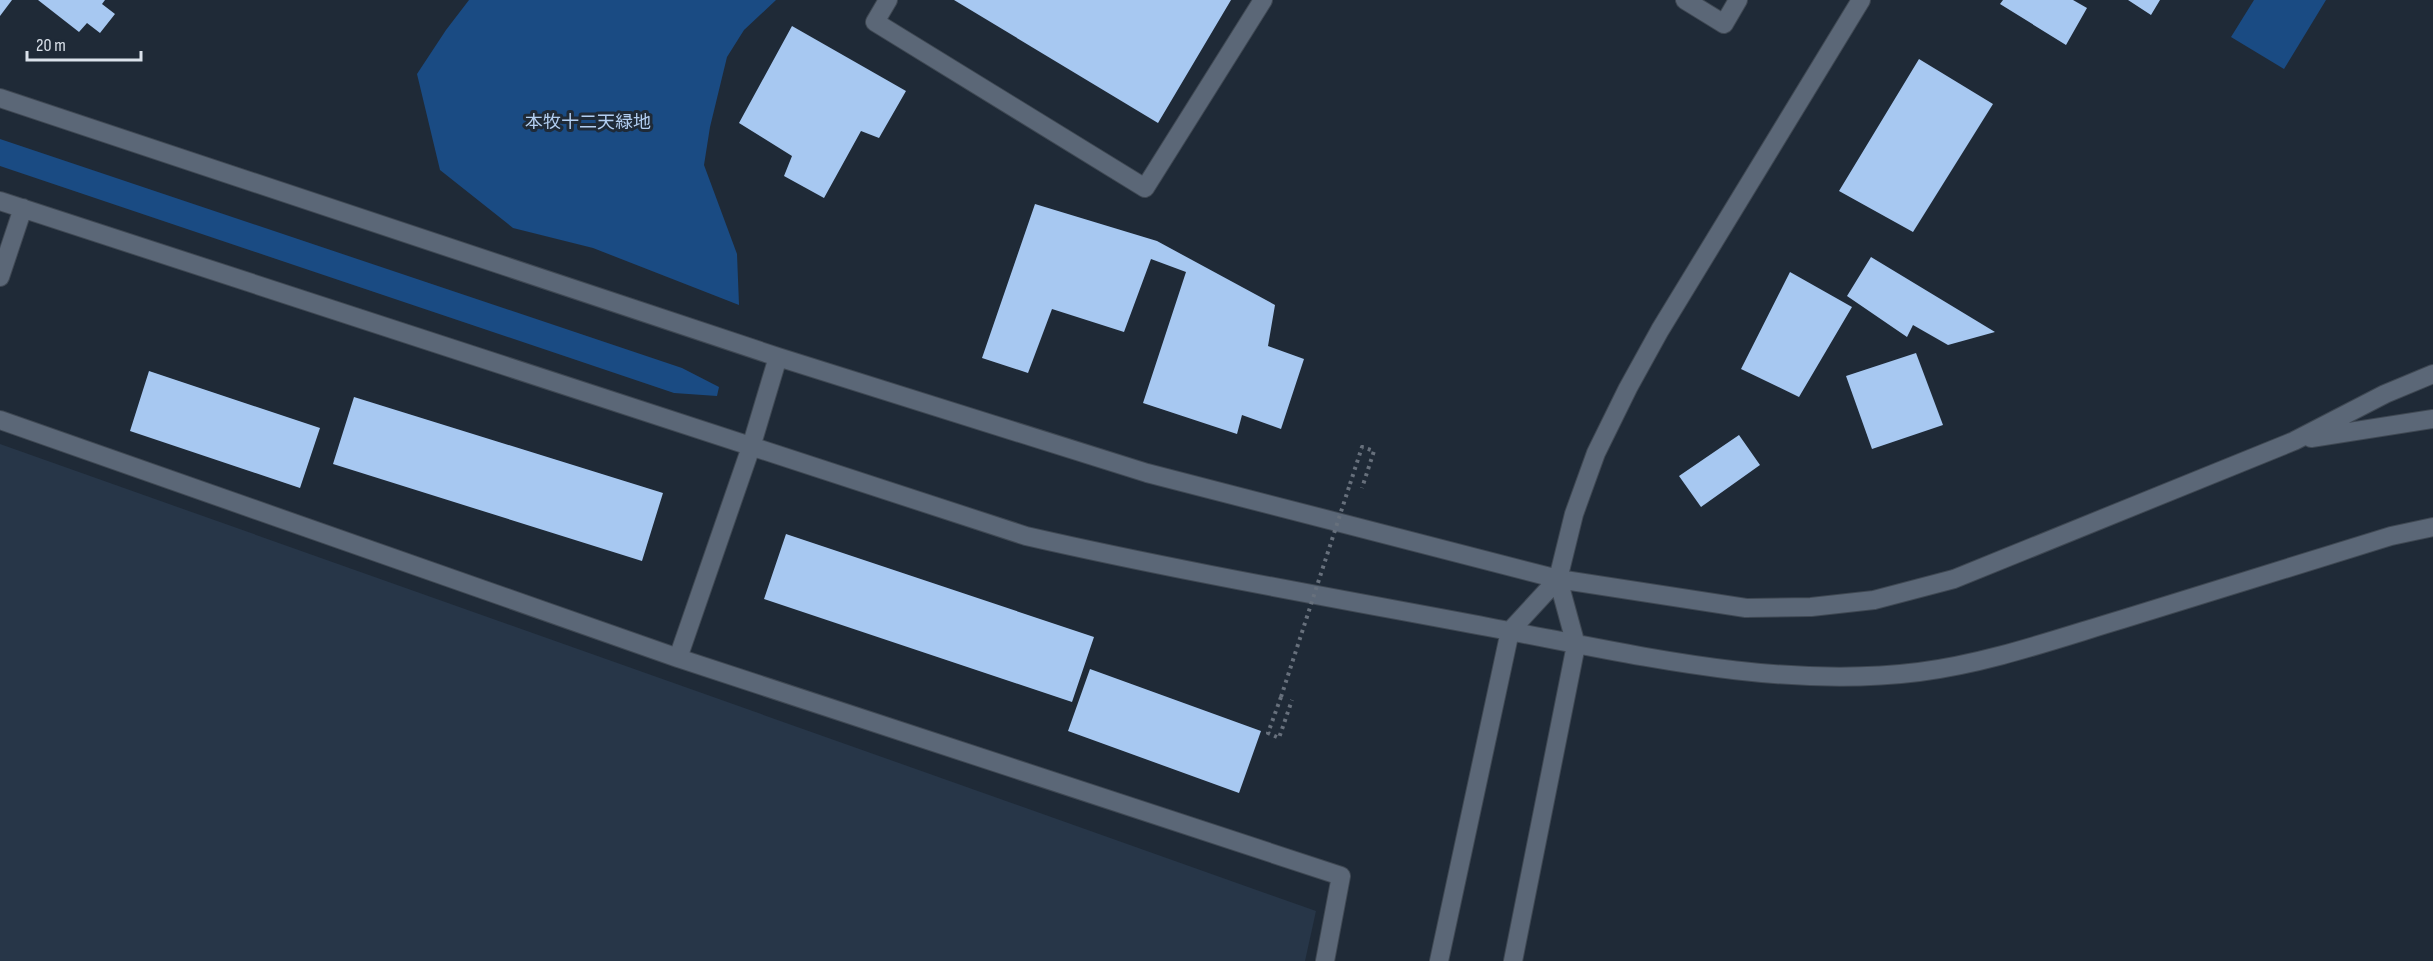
<svg xmlns="http://www.w3.org/2000/svg" width="2433" height="961" viewBox="0 0 2433 961" font-family="'Sofia Sans Condensed','Noto Sans JP',sans-serif">
<rect width="100%" height="100%" fill="#1f2a37"/>
<!-- built -->
<path fill="#273648" d="M 0,444 L 1316,911 L 1305,961 L 0,961 Z"/>
<!-- green -->
<path fill="#1a4b83" d="M 469,0 L 776,0 L 744,30 L 727,57 L 710,127 L 704,165 L 737,254 L 739,305 L 593,248 L 513,228 L 440,170 L 417,74 L 446,30 Z
M 2254,0 L 2326,0 L 2284,69 L 2231,37 Z
M 0,139 L 682,368 L 719,387 L 717,396 L 674,393 L 0,166 Z"/>
<!-- building -->
<path fill="#a7c8f1" d="M 0,0 L 12,0 L 0,16 Z
M 38,0 L 105,0 L 102,4 L 115,14 L 100,33 L 87,23 L 79,32 Z
M 954,0 L 1231,0 L 1158,123 Z
M 2003,0 L 2073,0 L 2087,8 L 2066,45 L 2000,4 Z
M 2128,0 L 2160,0 L 2151,15 Z
M 792,26 L 906,91 L 879,138 L 861,131 L 824,198 L 784,176 L 792,156 L 739,123 Z
M 1919,59 L 1993,104 L 1913,232 L 1839,191 Z
M 1035,204 L 1157,241 L 1275,305 L 1268,346 L 1304,359 L 1281,429 L 1242,415 L 1237,434 L 1143,403 L 1186,272 L 1151,259 L 1124,332 L 1052,309 L 1028,373 L 982,358 Z
M 1871,257 L 1995,332 L 1948,345 L 1913,325 L 1907,337 L 1847,296 Z
M 1790,272 L 1852,307 L 1799,397 L 1741,369 Z
M 1916,353 L 1943,425 L 1872,449 L 1846,376 Z
M 149,371 L 320,428 L 300,488 L 130,431 Z
M 354,397 L 663,493 L 642,561 L 333,464 Z
M 1739,435 L 1760,465 L 1701,507 L 1679,476 Z
M 786,534 L 1094,637 L 1072,702 L 764,599 Z
M 1090,669 L 1261,731 L 1239,793 L 1068,731 Z"/>
<g fill="none" stroke-linecap="round" stroke-linejoin="round">
<!-- minor casing -->
<g stroke="#3f4853" stroke-width="20">
<path id="minor" d="M 888,0 L 875,22 L 1145,188 L 1263,0
M 1685,0 L 1724,24 L 1738,0
M 0,98 L 778,357 L 1147,473 L 1558,579 L 1746,608 L 1811,607 L 1874,600 L 1954,579 L 2294,441 L 2385,394 L 2433,374
M 0,201 L 1026,536 C 1179,571 1334,598 1488,627 C 1629,653 1775,690 1919,672 C 1989,663 2056,639 2123,619 C 2212,591 2302,564 2391,536 L 2433,527
M 0,277 L 23,208
M 0,420 L 678,658 L 751,447 L 778,357
M 2311,438 L 2433,419
M 678,658 L 1341,876 L 1325,961
M 1439,961 L 1510,631 L 1558,579 L 1574,514 L 1596,453 L 1628,388 L 1660,330 L 1861,0
M 1513,961 L 1576,645 L 1558,579"/>
</g>
<!-- path -->
<path stroke="#67707c" stroke-width="4" stroke-dasharray="3 4.5" stroke-linecap="butt" d="M 1350,484 L 1362,447 L 1374,451 L 1362,488
M 1281,697 L 1268,733 L 1279,738 L 1292,700"/>
<!-- minor -->
<use href="#minor" stroke="#5b6777" stroke-width="18"/>
<!-- path-bridge -->
<path stroke="#67707c" stroke-width="4" stroke-dasharray="3 4.5" stroke-linecap="butt" d="M 1281,697 L 1350,484"/>
</g>
<g text-anchor="middle" dominant-baseline="central" stroke-width="6" stroke-linejoin="round" paint-order="stroke">
<!-- park labels -->
<g font-size="18" fill="#b2cef1" stroke="#1f2a37">
<text x="588" y="122">本牧十二天緑地</text>
</g>
</g>
<!-- scale -->
<path d="M27 51v9h114v-9" fill="none" stroke="#dae1ea" stroke-width="3"/>
<text x="36" y="51" font-size="18" fill="#dae1ea" stroke="#1f2a37" stroke-width="4.5" paint-order="stroke">20 m</text>
</svg>
